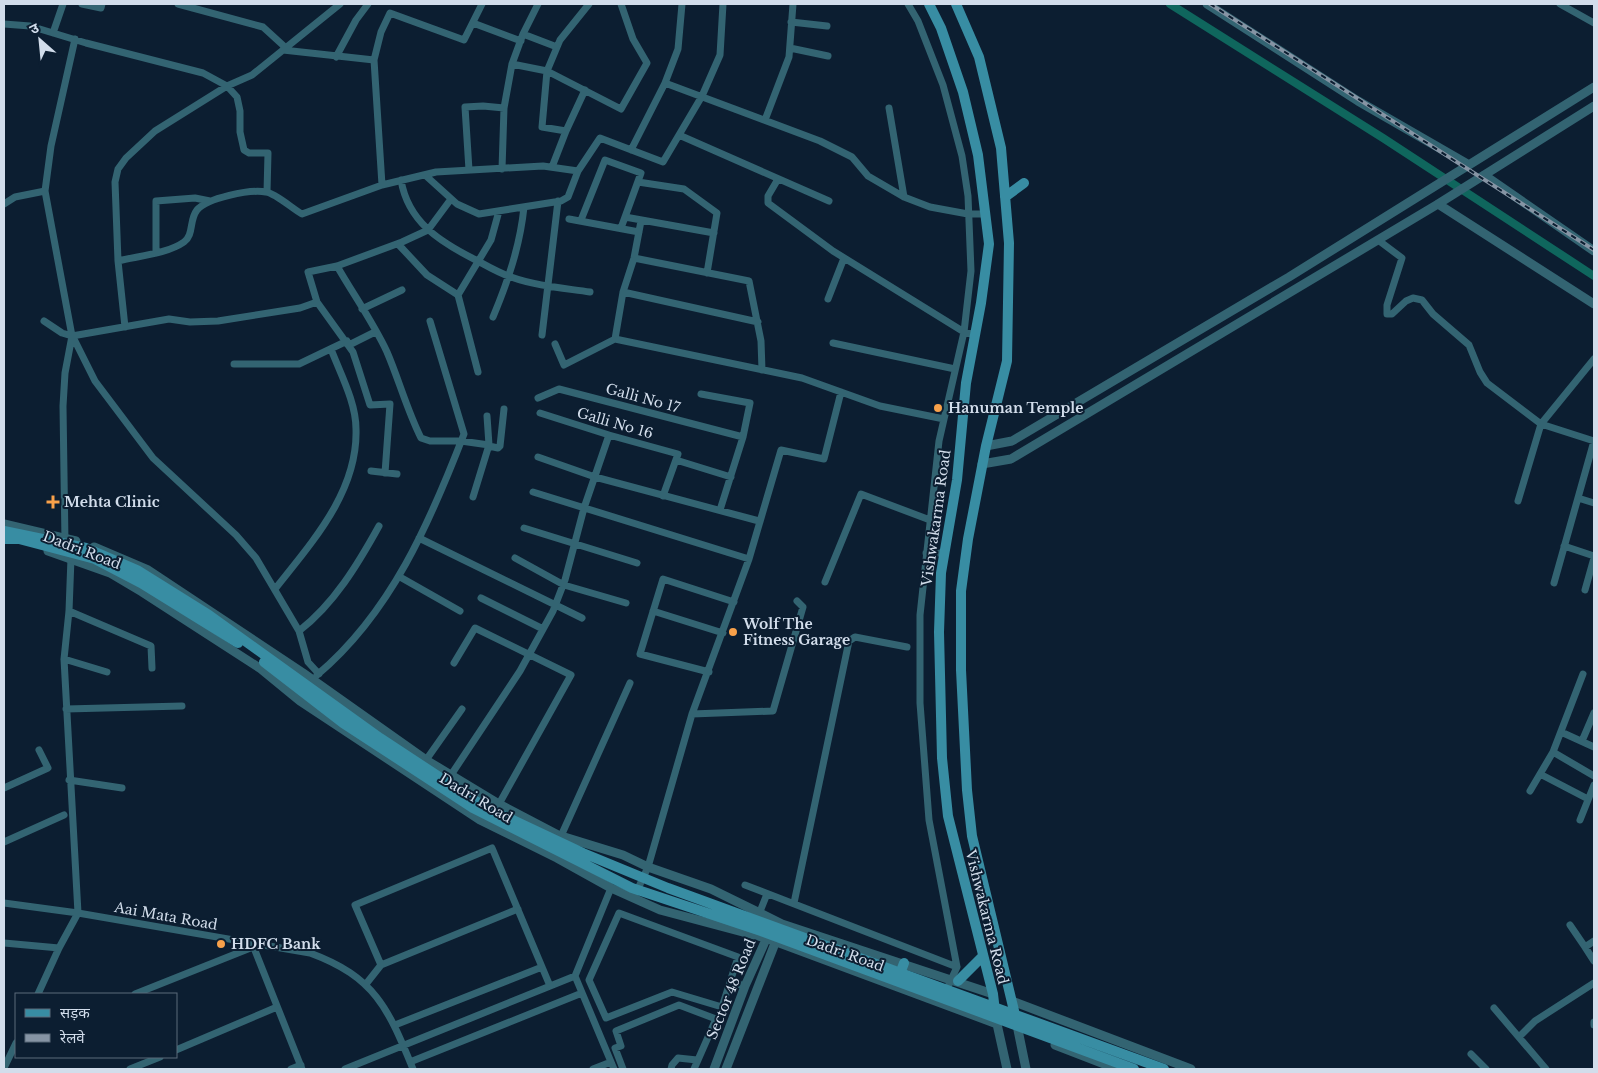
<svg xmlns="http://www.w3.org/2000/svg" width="1598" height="1073" viewBox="0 0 1598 1073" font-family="'Libre Baskerville','Noto Sans Devanagari',serif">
<rect width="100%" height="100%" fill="#0c1e31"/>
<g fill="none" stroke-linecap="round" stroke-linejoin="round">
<!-- canal -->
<path stroke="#0f665d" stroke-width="8" d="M 1170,4 L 1383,138 L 1594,276"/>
<!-- minor -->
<path stroke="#336472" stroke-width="7" d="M 82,4 L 101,8 L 102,4
M 178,4 L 263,27 L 286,48
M 908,4 L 918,21 L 943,85 L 962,156 L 968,196 L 971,271 L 964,332 L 939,441 L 920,615 L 920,703 L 929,820 L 957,967 L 945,993
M 1560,4 L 1594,23
M 791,22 L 827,26
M 473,23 L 521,41
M 4,24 L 30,26 L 86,43 L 203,73 L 227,86 L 237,97 L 240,111 L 240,132 L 244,150 L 249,153 L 268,153 L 267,192
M 53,33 L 63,4
M 523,34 L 538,4
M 790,48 L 828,56
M 283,50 L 374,60 L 382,185
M 336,57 L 356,20 L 368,4
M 374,60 L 381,32 L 390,13 L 464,40 L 482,4
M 512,64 L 523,34 L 557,47
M 665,83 L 820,141 L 852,157 L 868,176 L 904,197 L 930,207 L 968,214 L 985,214
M 504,108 L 512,64 L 547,71 L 621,109 L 647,63 L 633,39 L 621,4
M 889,108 L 904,197
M 765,120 L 789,57 L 793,4
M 566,131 L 542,127 L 547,71 L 560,40 L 589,4
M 679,135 L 829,201
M 631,150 L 665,83 L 678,49 L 682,4
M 552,167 L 566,131 L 585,90
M 469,170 L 465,107 L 483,106 L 504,108 L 502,169
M 425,175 L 457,204 L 479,214 L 561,201 L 568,197 L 578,171
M 778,179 L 768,196 L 768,203 L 833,251 L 964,332 L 975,335
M 401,180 C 408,222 440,242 476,260 C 487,266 499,273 511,277 C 536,286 563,288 590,292
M 638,182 L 684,189 L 717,213 L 707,273
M 4,204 L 15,197 L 45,191
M 625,217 L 714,233
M 569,219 L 639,232
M 581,220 L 605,160 L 641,173 L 621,228
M 1378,240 L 1402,258 L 1387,305 L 1387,314 L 1392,314 L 1406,301 L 1413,298 L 1422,300 L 1433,314 L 1469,345 L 1480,372 L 1487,383 L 1541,424 L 1594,441
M 398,244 L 427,275 L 458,295
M 156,252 L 156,201 L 195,198 L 210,201
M 634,258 L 749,281 L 761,341 L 762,370
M 118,261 C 138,256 167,254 184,242 C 194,235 189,220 197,210 C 207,198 250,189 266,192 C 275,193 293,209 302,214 L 382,185 L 436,172 L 543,166 L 578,171 L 600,138 L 663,162 L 702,96 L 720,55 L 723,4
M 337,266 C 353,294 373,322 387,352 C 399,380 407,410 421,438 L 430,441 L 461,441 L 489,445
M 623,292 L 758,322
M 828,299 L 844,258
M 317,302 L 308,272 L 337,266 L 402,242 L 428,230 L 451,199
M 362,309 L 402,290
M 493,317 C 508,281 520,246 524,207
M 44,321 L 62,333 L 72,336 L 169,319 L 190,322 L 218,321 L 300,308 L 317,302 L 353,352 L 370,405 L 390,404 L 385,473
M 125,327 L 118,261 L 115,182 L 118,169 L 126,158 L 155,131 L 227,86 L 252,75 L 340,4
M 542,335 L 558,201
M 73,337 L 95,381 L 153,458 L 236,535 L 256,558 L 299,631 L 308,662 L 319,674
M 615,339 L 623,292 L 634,258 L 641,221
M 833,343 L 955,369
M 555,344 L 564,365 L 615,339 L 802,378 L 880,406 L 944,419
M 349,345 L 375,332
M 234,364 L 299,364 L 347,341
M 478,372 L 458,295 L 491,240 L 499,211
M 701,394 L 750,403 L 743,437 L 720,510
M 538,398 L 559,389 L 743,437
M 540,413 L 609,435 L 678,454 L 663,496
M 489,446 L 498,448 L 500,446 L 504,409
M 538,457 L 595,477 L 759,521
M 676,460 L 731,477
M 371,471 L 397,474
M 533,492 L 749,559
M 473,497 L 489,445 L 487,416
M 1578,498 L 1594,503
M 1518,501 L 1541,424 L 1594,359
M 524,528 L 637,563
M 419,538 L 582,618
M 65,542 L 63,406 L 65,373 L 72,336 L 45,191 L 51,146 L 75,39
M 1564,546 L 1594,556
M 926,553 L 944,553
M 515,558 L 564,585 L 626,603
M 400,577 L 460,611
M 825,582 L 861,494 L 930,520
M 1554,583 L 1594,441
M 275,589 C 312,542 358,492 356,429 C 356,402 340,373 331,349
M 1585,590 L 1594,558
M 481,598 L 543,629
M 69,611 L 151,646 L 152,668
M 653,611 L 723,633
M 299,631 C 334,604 358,564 379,526
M 64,659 L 107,672
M 454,663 L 475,628 L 571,675 L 499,804
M 709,672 L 640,654 L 663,579 L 734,602
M 1583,674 L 1553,752 L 1594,776
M 317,675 C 391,613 430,522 464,434 L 430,321
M 66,709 L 182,706
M 692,714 L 773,711 L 803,607 L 797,601
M 1561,732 L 1594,747
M 1582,741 L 1594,713
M 426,760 L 462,709
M 1540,774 L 1588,799
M 449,778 L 520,671 L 553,611 L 565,580 L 584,508 L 609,435
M 69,780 L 122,788
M 4,788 L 48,768 L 39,750
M 1530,791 L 1553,752
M 1580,820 L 1594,785
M 561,836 L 630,683
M 4,842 L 64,815
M 745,885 L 957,967
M 636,893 L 648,867 L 692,714 L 749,559 L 781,450 L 824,459 L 841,392
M 4,903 L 78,913 L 310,953 C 375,977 388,1008 413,1069
M 794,903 L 849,641 L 855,637 L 907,647
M 619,913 L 738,957 L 722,1007 L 672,992 L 606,1018 L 589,980 Z
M 759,914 L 767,894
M 1570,925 L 1585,947 L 1594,941
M 4,943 L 59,948
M 252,943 L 302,1069
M 1585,947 L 1594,961
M 381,965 L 355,905 L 492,848 L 550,986
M 575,976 L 614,1069
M 730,982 L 745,986
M 366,984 L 381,965 L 518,909
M 38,994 L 59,948 L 78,913 L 64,659 L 69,611 L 71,558
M 135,994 L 253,947
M 1494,1008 L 1546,1069
M 1594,1022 L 1594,1025
M 395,1025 L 542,967
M 1519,1037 L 1535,1021 L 1594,983
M 176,1050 L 277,1007
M 1471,1054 L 1486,1069
M 410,1062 L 582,993
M 4,1068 L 16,1043
M 130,1069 L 160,1057
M 291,1069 L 301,1065
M 345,1069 L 575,976 L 611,888
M 593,1069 L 611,1062
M 623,1069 L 615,1048 L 621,1046 L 616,1031 L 679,1005 L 716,1019 L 694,1069
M 671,1069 L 672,1065 L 678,1058 L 697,1060"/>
<!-- tertiary -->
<path stroke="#336472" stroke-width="9" d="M 1207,4 L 1358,101 L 1469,165
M 1484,175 L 1594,251
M 1438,204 L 1594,304
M 986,446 L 1012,441 L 1289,277 L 1594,87
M 982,464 L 1011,459 L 1438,204 L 1594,106
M 4,524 L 76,541
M 94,547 L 148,570 L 303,673 L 426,760 L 499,804 L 558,835 L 623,855 L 648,867 L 711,889 L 782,924 L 993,994
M 48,551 L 110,573 L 142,592 L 261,669 L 300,701 L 480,820 L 557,858 L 611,888 L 660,910 L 766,938 L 997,1024 L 1007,1069
M 1012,1001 L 1191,1069
M 1018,1030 L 1026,1069
M 1055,1045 L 1117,1069
M 714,1069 L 745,986 L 768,935
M 726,1069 L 777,938"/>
<!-- secondary -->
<path stroke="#388da3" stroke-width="10" d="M 929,4 L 941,28 L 963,92 L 978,155 L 989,244 L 981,303 L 966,383 L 957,480 L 941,573 L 939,632 L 942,758 L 948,816 L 993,994 L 995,1011
M 956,4 L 979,57 L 1001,148 L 1009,243 L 1007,361 L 986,446 L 968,539 L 961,591 L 961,670 L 967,790 L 972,836 L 1016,1019
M 1005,197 L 1024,183
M 4,531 L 86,548 L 137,570 L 209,615 L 380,738 L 485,807 L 583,853 L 668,888 L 1164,1069
M 4,539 L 19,539 L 95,559 L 141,583 L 238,643
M 264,662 L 343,723 L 473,808 L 632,888 L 761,931 L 1134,1069
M 898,979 L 904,963
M 958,981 L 983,956"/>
<!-- rail casing -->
<g stroke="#8694a4" stroke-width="4">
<path id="rail" d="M 1210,4 L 1594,250"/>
</g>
<!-- rail -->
<use href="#rail" stroke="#0c1e31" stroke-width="2" stroke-dasharray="5.5" stroke-linecap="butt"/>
</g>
<!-- markers -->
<g fill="#f8a14a" stroke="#0c1e31" stroke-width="2">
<circle cx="938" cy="408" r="5"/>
<path d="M50.5 494.5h5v5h5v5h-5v5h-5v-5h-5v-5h5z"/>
<circle cx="733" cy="632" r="5"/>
<circle cx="221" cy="944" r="5"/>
</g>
<g text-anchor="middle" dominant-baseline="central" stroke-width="4" stroke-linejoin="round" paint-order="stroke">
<!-- street labels -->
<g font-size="14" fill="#d2ddeb" stroke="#0c1e31">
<text transform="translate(643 398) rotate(15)">Galli No 17</text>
<text transform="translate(615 423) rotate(16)">Galli No 16</text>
<text transform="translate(936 518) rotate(-82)">Vishwakarma Road</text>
<text transform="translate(82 550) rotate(21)">Dadri Road</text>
<text transform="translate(476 798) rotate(31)">Dadri Road</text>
<text transform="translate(166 916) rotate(10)">Aai Mata Road</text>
<text transform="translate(987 917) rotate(76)">Vishwakarma Road</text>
<text transform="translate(845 953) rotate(20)">Dadri Road</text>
<text transform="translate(731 989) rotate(-68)">Sector 48 Road</text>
</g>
<!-- poi labels -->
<g font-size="14" font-weight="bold" fill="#d2ddeb" stroke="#0c1e31" text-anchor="start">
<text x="948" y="408">Hanuman Temple</text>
<text x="64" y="502">Mehta Clinic</text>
<text x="743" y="624">Wolf The<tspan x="743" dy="16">Fitness Garage</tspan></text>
<text x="231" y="944">HDFC Bank</text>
</g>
</g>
<!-- border -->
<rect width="1598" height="1073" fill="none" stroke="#d2ddeb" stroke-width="10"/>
<!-- legend -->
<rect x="15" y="993" width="162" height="65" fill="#0c1e31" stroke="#5b6a7b"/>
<rect x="25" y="1009" width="25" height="8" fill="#388da3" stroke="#5b6a7b"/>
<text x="60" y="1018" font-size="15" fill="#d2ddeb">सड़क</text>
<rect x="25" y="1034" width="25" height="8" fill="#8694a4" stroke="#5b6a7b"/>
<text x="60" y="1043" font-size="15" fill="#d2ddeb">रेलवे</text>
<!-- north arrow -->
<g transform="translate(40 40) rotate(333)" stroke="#0c1e31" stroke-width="4" paint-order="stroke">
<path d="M0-4L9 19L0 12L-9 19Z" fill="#d2ddeb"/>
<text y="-8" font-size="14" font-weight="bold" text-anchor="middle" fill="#d2ddeb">उ</text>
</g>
</svg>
